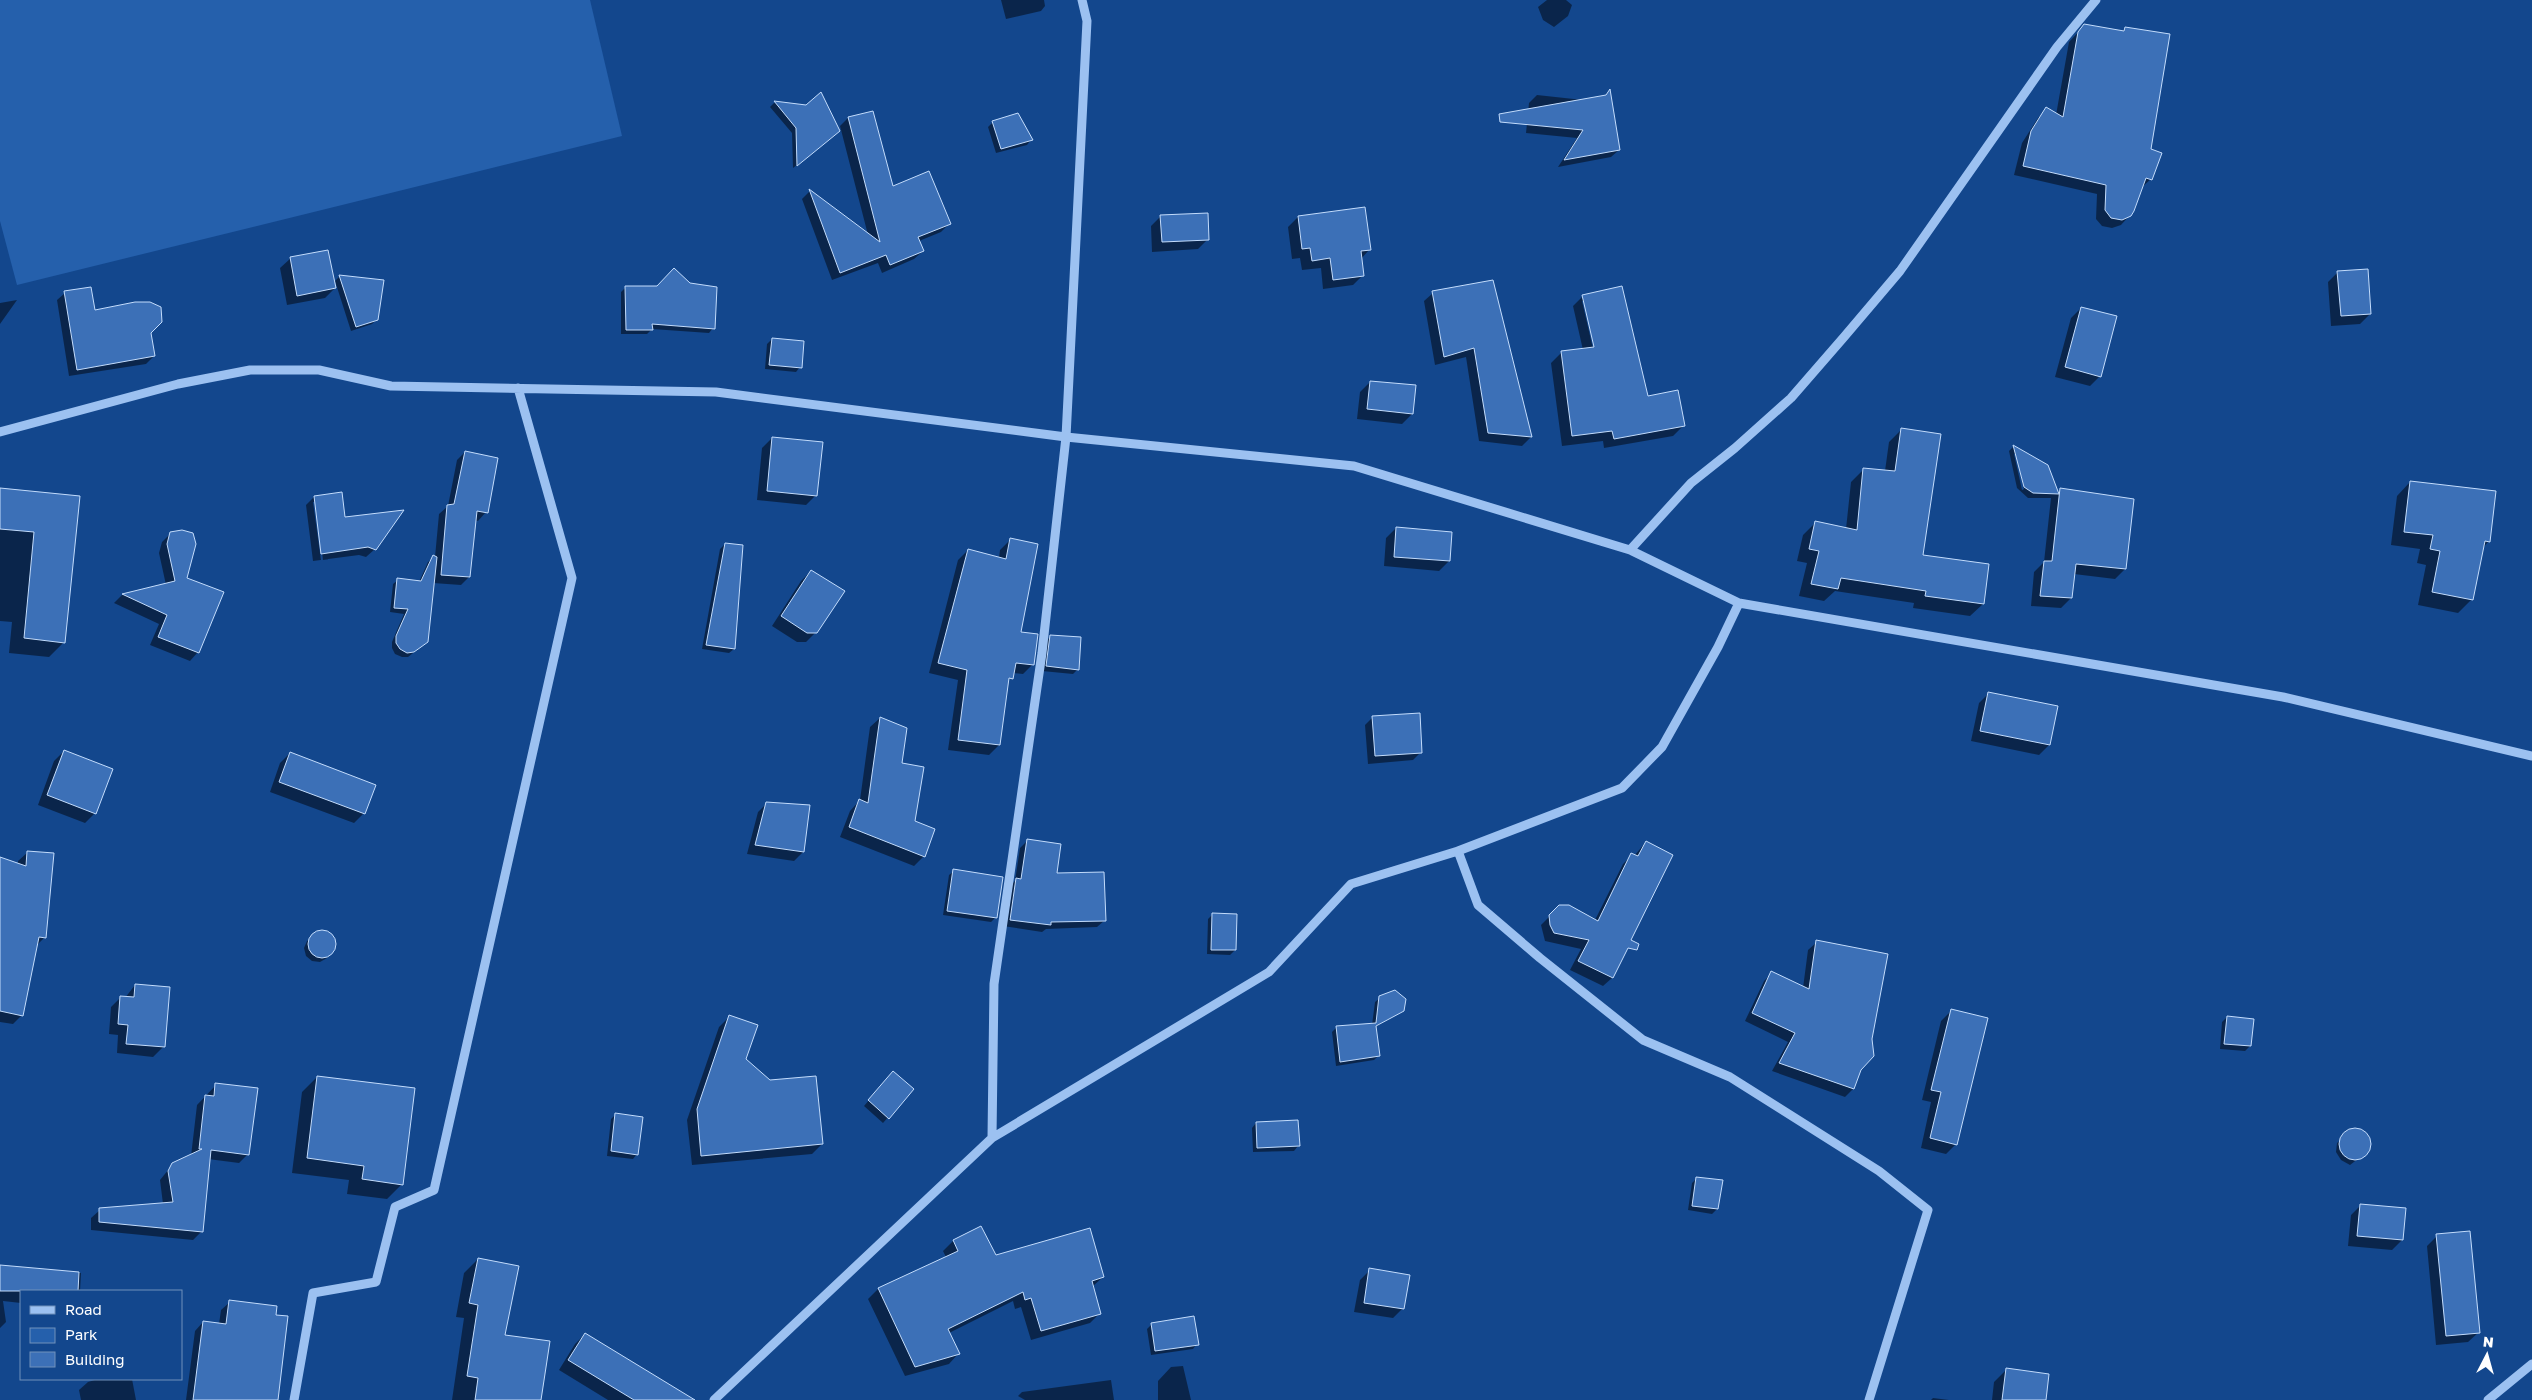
<svg xmlns="http://www.w3.org/2000/svg" width="2532" height="1400" viewBox="0 0 2532 1400" font-family="'Golos Text',sans-serif">
<rect width="100%" height="100%" fill="#13478d"/>
<!-- green -->
<path fill="#2560ac" d="M 0,0 L 590,0 L 622,136 L 17,285 L 0,221 Z"/>
<!-- shadow -->
<path fill="#0007" fill-rule="evenodd" d="M 1001,0 L 1044,0 L 1045,6 L 1041,11 L 1006,19 Z
M 1547,0 L 1566,0 L 1572,5 L 1568,16 L 1554,27 L 1543,20 L 1538,7 Z
M 2085,25 L 2122,32 L 2125,28 L 2150,149 L 2151,179 L 2141,188 L 2130,215 L 2121,225 L 2112,228 L 2102,226 L 2096,219 L 2097,194 L 2014,175 L 2022,143 L 2038,118 L 2047,109 L 2056,115 L 2069,42 Z
M 1609,91 L 1619,150 L 1611,157 L 1558,167 L 1577,138 L 1526,133 L 1529,103 L 1537,95 L 1583,100 L 1604,97 Z
M 774,103 L 806,106 L 834,136 L 793,168 L 792,133 L 770,107 Z
M 848,118 L 892,188 L 949,224 L 941,232 L 919,241 L 923,251 L 914,259 L 882,273 L 878,263 L 832,280 L 802,199 L 810,191 L 868,235 L 840,126 Z
M 993,122 L 1031,140 L 1027,145 L 996,153 L 988,127 Z
M 1161,216 L 1208,239 L 1198,249 L 1152,252 L 1151,226 Z
M 1298,217 L 1369,250 L 1361,259 L 1363,275 L 1353,285 L 1323,289 L 1321,268 L 1302,270 L 1300,258 L 1292,259 L 1288,227 Z
M 291,258 L 335,288 L 325,298 L 287,305 L 280,268 Z
M 2338,272 L 2370,314 L 2360,324 L 2331,326 L 2328,282 Z
M 340,276 L 377,319 L 372,324 L 351,331 L 335,281 Z
M 1492,281 L 1531,437 L 1522,446 L 1479,441 L 1466,357 L 1435,365 L 1424,301 L 1433,293 Z
M 626,287 L 713,328 L 709,333 L 652,329 L 647,334 L 621,334 L 621,292 Z
M 65,293 L 94,311 L 150,334 L 154,356 L 146,364 L 69,376 L 57,300 Z
M 1583,296 L 1647,397 L 1683,426 L 1673,436 L 1604,448 L 1603,441 L 1562,446 L 1551,363 L 1561,353 L 1583,350 L 1573,306 ZM 1582,301 L 1585,301 L 1597,353 L 1594,353 Z
M 17,300 L 0,324 L 0,303 Z
M 2081,308 L 2100,376 L 2090,386 L 2055,377 L 2071,318 Z
M 772,339 L 800,367 L 796,372 L 765,369 L 767,344 Z
M 1370,382 L 1412,414 L 1402,424 L 1357,419 L 1360,392 Z
M 1902,429 L 1922,556 L 1983,604 L 1970,616 L 1913,608 L 1914,603 L 1835,591 L 1824,601 L 1799,596 L 1807,563 L 1797,561 L 1803,535 L 1815,523 L 1846,529 L 1851,482 L 1863,470 L 1885,471 L 1889,442 Z
M 772,438 L 816,495 L 806,505 L 757,500 L 762,448 Z
M 2013,447 L 2047,466 L 2057,493 L 2061,489 L 2125,569 L 2115,579 L 2074,574 L 2071,598 L 2061,608 L 2031,606 L 2034,572 L 2044,562 L 2051,498 L 2028,498 L 2017,488 L 2009,451 ZM 2014,454 L 2016,454 L 2024,489 L 2022,490 Z
M 465,452 L 486,512 L 478,521 L 475,520 L 469,577 L 461,585 L 433,583 L 427,642 L 408,657 L 402,657 L 395,654 L 392,648 L 392,642 L 404,614 L 390,612 L 393,584 L 398,580 L 419,582 L 428,562 L 435,557 L 439,514 L 448,506 L 457,460 Z
M 2410,482 L 2489,541 L 2482,549 L 2472,599 L 2458,613 L 2418,605 L 2426,565 L 2417,563 L 2420,549 L 2391,545 L 2397,496 Z
M 0,490 L 78,497 L 64,642 L 49,657 L 9,653 L 12,622 L 0,621 Z
M 314,497 L 375,549 L 366,557 L 359,555 L 313,561 L 306,505 ZM 313,502 L 316,502 L 323,560 L 321,560 Z
M 1396,528 L 1449,561 L 1439,571 L 1384,566 L 1386,538 Z
M 171,533 L 185,579 L 198,652 L 190,661 L 150,645 L 159,624 L 114,603 L 122,595 L 166,585 L 159,553 L 162,542 Z
M 1010,540 L 1020,633 L 1033,664 L 1023,674 L 1012,673 L 1007,683 L 999,745 L 989,755 L 948,750 L 958,680 L 929,673 L 958,560 L 968,550 L 999,558 L 1000,550 Z
M 725,544 L 734,649 L 729,653 L 702,649 L 720,549 Z
M 811,571 L 816,632 L 806,642 L 797,642 L 772,626 L 801,581 Z
M 1051,636 L 1078,669 L 1073,674 L 1042,671 L 1046,641 Z
M 1989,693 L 2057,707 L 2049,745 L 2039,755 L 1971,741 L 1979,703 Z
M 1373,717 L 1421,752 L 1413,760 L 1368,764 L 1365,725 Z
M 880,718 L 901,764 L 913,822 L 924,856 L 914,866 L 840,837 L 850,811 L 860,800 L 870,727 Z
M 64,751 L 95,813 L 85,823 L 38,805 L 54,761 Z
M 290,753 L 364,813 L 354,823 L 270,792 L 280,763 Z
M 767,803 L 809,806 L 803,852 L 794,861 L 747,854 L 758,812 Z
M 1027,841 L 1055,874 L 1105,920 L 1097,927 L 1046,929 L 1042,932 L 1003,926 L 1009,887 L 1015,881 L 1020,848 Z
M 1646,842 L 1672,855 L 1612,978 L 1603,986 L 1570,970 L 1581,949 L 1545,941 L 1541,925 L 1560,906 L 1592,926 L 1623,864 L 1632,855 L 1634,856 Z
M 28,852 L 45,937 L 36,946 L 22,1015 L 13,1024 L 0,1022 L 0,858 L 18,865 L 18,861 Z
M 954,871 L 996,917 L 991,922 L 943,915 L 949,875 Z
M 1213,914 L 1235,950 L 1230,955 L 1207,954 L 1208,919 Z
M 320,931 L 327,932 L 333,937 L 335,945 L 327,958 L 320,962 L 312,961 L 306,956 L 304,948 L 307,941 Z
M 1817,942 L 1860,1070 L 1853,1089 L 1845,1097 L 1772,1071 L 1788,1042 L 1745,1021 L 1764,981 L 1772,973 L 1803,988 L 1808,950 Z
M 135,985 L 163,1047 L 153,1057 L 117,1053 L 118,1035 L 109,1034 L 111,1007 L 121,997 L 125,998 Z
M 1380,998 L 1403,1011 L 1375,1027 L 1379,1055 L 1374,1060 L 1336,1066 L 1332,1032 L 1336,1028 L 1372,1025 L 1375,1002 Z
M 1951,1011 L 1956,1144 L 1946,1154 L 1921,1148 L 1931,1102 L 1922,1100 L 1941,1021 Z
M 729,1017 L 745,1059 L 822,1144 L 812,1154 L 692,1165 L 687,1120 L 719,1027 Z
M 2227,1017 L 2253,1020 L 2250,1046 L 2245,1051 L 2220,1049 L 2222,1022 Z
M 317,1077 L 402,1184 L 387,1199 L 347,1194 L 349,1180 L 292,1173 L 302,1092 Z
M 889,1077 L 913,1089 L 883,1123 L 864,1106 Z
M 216,1085 L 248,1154 L 239,1163 L 208,1159 L 202,1231 L 193,1240 L 91,1230 L 91,1218 L 100,1210 L 163,1204 L 160,1180 L 173,1164 L 191,1156 L 197,1105 Z
M 616,1114 L 637,1154 L 633,1159 L 607,1156 L 611,1119 Z
M 1256,1123 L 1298,1146 L 1294,1151 L 1253,1152 L 1252,1128 Z
M 2354,1129 L 2366,1134 L 2370,1143 L 2367,1152 L 2350,1165 L 2341,1160 L 2336,1152 L 2337,1143 Z
M 1697,1178 L 1717,1209 L 1712,1214 L 1688,1210 L 1692,1183 Z
M 2361,1205 L 2404,1209 L 2402,1240 L 2392,1250 L 2348,1246 L 2351,1215 Z
M 980,1228 L 995,1257 L 1103,1277 L 1092,1287 L 1100,1313 L 1090,1323 L 1031,1340 L 1021,1307 L 1015,1309 L 1013,1301 L 949,1333 L 958,1354 L 949,1364 L 905,1376 L 868,1299 L 878,1289 L 946,1257 L 943,1251 L 953,1241 Z
M 2437,1236 L 2479,1332 L 2468,1342 L 2436,1345 L 2427,1246 Z
M 478,1259 L 503,1336 L 540,1400 L 452,1400 L 464,1318 L 456,1317 L 464,1273 Z
M 0,1266 L 81,1273 L 80,1291 L 21,1291 L 21,1303 L 3,1301 L 6,1322 L 0,1328 Z
M 1370,1270 L 1403,1308 L 1393,1318 L 1354,1312 L 1360,1280 Z
M 230,1302 L 277,1400 L 186,1400 L 195,1331 L 203,1322 L 219,1324 L 221,1310 Z
M 1152,1324 L 1197,1344 L 1193,1349 L 1151,1355 L 1147,1329 Z
M 585,1334 L 676,1400 L 608,1400 L 559,1370 L 575,1344 Z
M 1183,1366 L 1191,1400 L 1158,1400 L 1158,1381 L 1171,1367 Z
M 2006,1370 L 2045,1400 L 1992,1400 L 1994,1382 Z
M 98,1379 L 132,1379 L 136,1400 L 81,1400 L 79,1390 L 88,1382 Z
M 1111,1380 L 1114,1400 L 1025,1400 L 1018,1396 L 1022,1392 Z
M 1933,1398 L 1949,1400 L 1931,1400 Z"/>
<!-- building -->
<path fill="#3c70b7" stroke="#c3dcfc" d="M 2084,24 L 2124,31 L 2125,27 L 2170,34 L 2151,149 L 2162,153 L 2152,180 L 2146,178 L 2134,211 L 2131,216 L 2122,220 L 2111,218 L 2105,210 L 2106,185 L 2023,166 L 2031,131 L 2046,107 L 2063,117 L 2078,32 Z
M 1610,89 L 1620,150 L 1564,160 L 1583,130 L 1500,122 L 1499,114 L 1606,95 Z
M 821,92 L 840,131 L 797,166 L 796,128 L 774,101 L 806,105 Z
M 873,111 L 893,186 L 929,171 L 951,224 L 918,237 L 924,251 L 890,265 L 886,255 L 840,273 L 809,189 L 880,242 L 848,117 Z
M 1018,113 L 1033,140 L 1001,149 L 992,121 Z
M 1365,207 L 1371,250 L 1361,251 L 1364,276 L 1333,280 L 1330,258 L 1312,261 L 1310,248 L 1302,249 L 1298,216 Z
M 1208,213 L 1209,240 L 1162,242 L 1160,215 Z
M 328,250 L 336,288 L 297,296 L 290,257 Z
M 674,268 L 690,283 L 717,287 L 715,329 L 652,324 L 653,330 L 626,330 L 625,286 L 657,286 Z
M 2368,269 L 2371,314 L 2341,316 L 2337,271 Z
M 339,275 L 384,280 L 378,320 L 356,327 Z
M 1493,280 L 1532,437 L 1488,433 L 1474,348 L 1444,357 L 1432,291 Z
M 1622,286 L 1648,396 L 1678,390 L 1685,426 L 1614,439 L 1612,431 L 1572,436 L 1561,351 L 1594,347 L 1582,295 Z
M 91,287 L 95,310 L 135,302 L 150,302 L 161,307 L 162,322 L 151,333 L 155,356 L 77,370 L 64,291 Z
M 2081,307 L 2117,316 L 2101,377 L 2065,367 Z
M 772,338 L 804,341 L 802,368 L 769,365 Z
M 1370,381 L 1416,385 L 1413,414 L 1367,409 Z
M 1901,428 L 1941,434 L 1923,555 L 1989,564 L 1984,604 L 1925,596 L 1926,591 L 1841,578 L 1838,589 L 1811,584 L 1819,551 L 1809,549 L 1815,521 L 1857,530 L 1863,468 L 1895,471 Z
M 772,437 L 823,442 L 817,496 L 767,491 Z
M 2013,445 L 2048,465 L 2059,494 L 2033,493 L 2024,487 Z
M 465,451 L 498,458 L 488,513 L 477,511 L 470,577 L 441,575 L 447,505 L 454,504 Z
M 2410,481 L 2496,491 L 2490,542 L 2485,541 L 2473,600 L 2432,592 L 2440,551 L 2430,549 L 2433,535 L 2404,532 Z
M 0,488 L 80,496 L 65,643 L 24,638 L 34,532 L 0,529 Z
M 2060,488 L 2134,499 L 2126,569 L 2076,564 L 2072,598 L 2040,596 L 2044,561 L 2052,561 Z
M 342,492 L 345,517 L 404,510 L 376,550 L 368,547 L 321,554 L 314,496 Z
M 1396,527 L 1452,532 L 1450,561 L 1394,557 Z
M 182,530 L 193,533 L 196,544 L 187,578 L 224,592 L 199,653 L 158,637 L 167,615 L 122,594 L 175,581 L 167,544 L 170,532 Z
M 1010,538 L 1038,544 L 1021,632 L 1038,634 L 1034,665 L 1016,663 L 1013,679 L 1009,678 L 1000,745 L 958,740 L 967,670 L 938,663 L 968,549 L 1006,559 Z
M 725,543 L 743,545 L 735,649 L 706,645 Z
M 433,555 L 437,557 L 428,642 L 414,652 L 407,653 L 400,649 L 396,643 L 396,636 L 408,609 L 394,608 L 397,578 L 421,581 Z
M 811,570 L 845,591 L 817,633 L 807,633 L 781,616 Z
M 1050,635 L 1081,637 L 1079,670 L 1046,666 Z
M 1988,692 L 2058,706 L 2050,745 L 1980,731 Z
M 1420,713 L 1422,753 L 1375,756 L 1372,716 Z
M 880,717 L 907,728 L 902,763 L 924,767 L 915,821 L 935,829 L 925,857 L 849,827 L 859,799 L 868,803 Z
M 64,750 L 113,769 L 96,814 L 47,795 Z
M 290,752 L 376,785 L 365,814 L 279,782 Z
M 766,802 L 810,805 L 804,852 L 755,845 Z
M 1027,839 L 1061,844 L 1057,873 L 1104,872 L 1106,921 L 1051,922 L 1051,925 L 1010,920 L 1016,878 L 1021,879 Z
M 1646,841 L 1673,855 L 1631,940 L 1639,944 L 1637,950 L 1628,948 L 1613,978 L 1578,961 L 1589,940 L 1554,933 L 1550,925 L 1549,915 L 1559,905 L 1569,905 L 1598,921 L 1631,853 L 1638,856 Z
M 27,851 L 54,853 L 46,938 L 39,937 L 23,1016 L 0,1011 L 0,857 L 26,866 Z
M 953,869 L 1003,877 L 997,918 L 947,911 Z
M 1212,913 L 1237,914 L 1236,950 L 1211,950 Z
M308 944a14 14 0 1 1 28 0a14 14 0 1 1-28 0Z
M 1816,940 L 1888,954 L 1872,1039 L 1874,1056 L 1861,1070 L 1854,1089 L 1779,1063 L 1795,1033 L 1752,1013 L 1771,971 L 1809,989 Z
M 135,984 L 170,987 L 165,1047 L 126,1044 L 128,1025 L 118,1024 L 120,996 L 134,997 Z
M 1395,990 L 1406,999 L 1404,1011 L 1376,1026 L 1380,1056 L 1340,1062 L 1336,1026 L 1376,1023 L 1379,996 Z
M 1951,1009 L 1988,1018 L 1957,1145 L 1930,1138 L 1941,1092 L 1931,1090 Z
M 729,1015 L 758,1025 L 746,1059 L 770,1080 L 816,1076 L 823,1144 L 701,1156 L 697,1109 Z
M 2227,1016 L 2254,1019 L 2251,1046 L 2224,1044 Z
M 893,1071 L 914,1089 L 889,1119 L 868,1100 Z
M 317,1076 L 415,1088 L 403,1185 L 362,1179 L 364,1166 L 307,1158 Z
M 215,1083 L 258,1088 L 249,1155 L 211,1150 L 203,1232 L 99,1222 L 99,1208 L 173,1202 L 168,1171 L 172,1163 L 202,1149 L 199,1149 L 205,1095 L 214,1096 Z
M 615,1113 L 643,1117 L 638,1155 L 611,1151 Z
M 1298,1120 L 1300,1146 L 1257,1148 L 1256,1122 Z
M2339 1144a16 16 0 1 1 32 0a16 16 0 1 1-32 0Z
M 1696,1177 L 1723,1180 L 1718,1209 L 1692,1206 Z
M 2360,1204 L 2406,1208 L 2403,1240 L 2357,1236 Z
M 981,1226 L 996,1255 L 1090,1228 L 1104,1277 L 1092,1281 L 1101,1314 L 1041,1331 L 1031,1298 L 1025,1300 L 1023,1292 L 948,1329 L 960,1354 L 915,1367 L 878,1288 L 958,1251 L 953,1240 Z
M 2470,1231 L 2480,1333 L 2446,1336 L 2436,1234 Z
M 478,1258 L 519,1266 L 505,1335 L 550,1341 L 541,1400 L 475,1400 L 478,1378 L 467,1376 L 478,1305 L 469,1303 Z
M 0,1265 L 79,1272 L 78,1291 L 0,1291 Z
M 1369,1268 L 1410,1275 L 1404,1309 L 1364,1303 Z
M 229,1300 L 277,1306 L 276,1315 L 288,1316 L 278,1400 L 193,1400 L 203,1321 L 226,1324 Z
M 1194,1316 L 1199,1345 L 1155,1351 L 1151,1323 Z
M 585,1333 L 695,1400 L 634,1400 L 568,1360 Z
M 2006,1368 L 2049,1374 L 2046,1400 L 2002,1400 Z"/>
<g fill="none" stroke-linecap="round" stroke-linejoin="round">
<!-- minor -->
<path stroke="#9cc1f1" stroke-width="9" d="M 0,432 L 178,384 L 250,370 L 319,370 L 391,386 L 716,392 L 1066,437 L 1354,466 L 1630,550 L 1739,603 L 2283,697 L 2532,756
M 1630,550 L 1691,483 L 1735,448 L 1791,398 L 1844,337 L 1900,271 L 2057,47 L 2096,0
M 1739,603 L 1718,647 L 1662,747 L 1622,788 L 1458,851 L 1478,905 L 1540,958 L 1643,1040 L 1730,1077 L 1879,1171 L 1928,1210 L 1869,1400
M 992,1138 L 994,984 L 1042,653 L 1066,437 L 1087,21 L 1082,0
M 294,1400 L 313,1293 L 376,1282 L 395,1207 L 434,1190 L 572,578 L 518,388
M 714,1400 L 992,1138 L 1269,972 L 1351,884 L 1458,851
M 2488,1400 L 2532,1364"/>
</g>
<!-- legend -->
<rect x="20" y="1290" width="162" height="90" fill="#13478d" stroke="#7191bb"/>
<rect x="30" y="1306" width="25" height="8" fill="#9cc1f1" stroke="#7191bb"/>
<text x="65" y="1315" font-size="15" fill="#ffffff">Road</text>
<rect x="30" y="1328" width="25" height="15" fill="#2560ac" stroke="#7191bb"/>
<text x="65" y="1340" font-size="15" fill="#ffffff">Park</text>
<rect x="30" y="1352" width="25" height="15" fill="#3c70b7" stroke="#7191bb"/>
<text x="65" y="1365" font-size="15" fill="#ffffff">Building</text>
<!-- north arrow -->
<g transform="translate(2487 1355) rotate(6)" stroke="#13478d" stroke-width="4" paint-order="stroke">
<path d="M0-4L9 19L0 12L-9 19Z" fill="#ffffff"/>
<text y="-8" font-size="14" font-weight="bold" text-anchor="middle" fill="#ffffff">N</text>
</g>
</svg>
